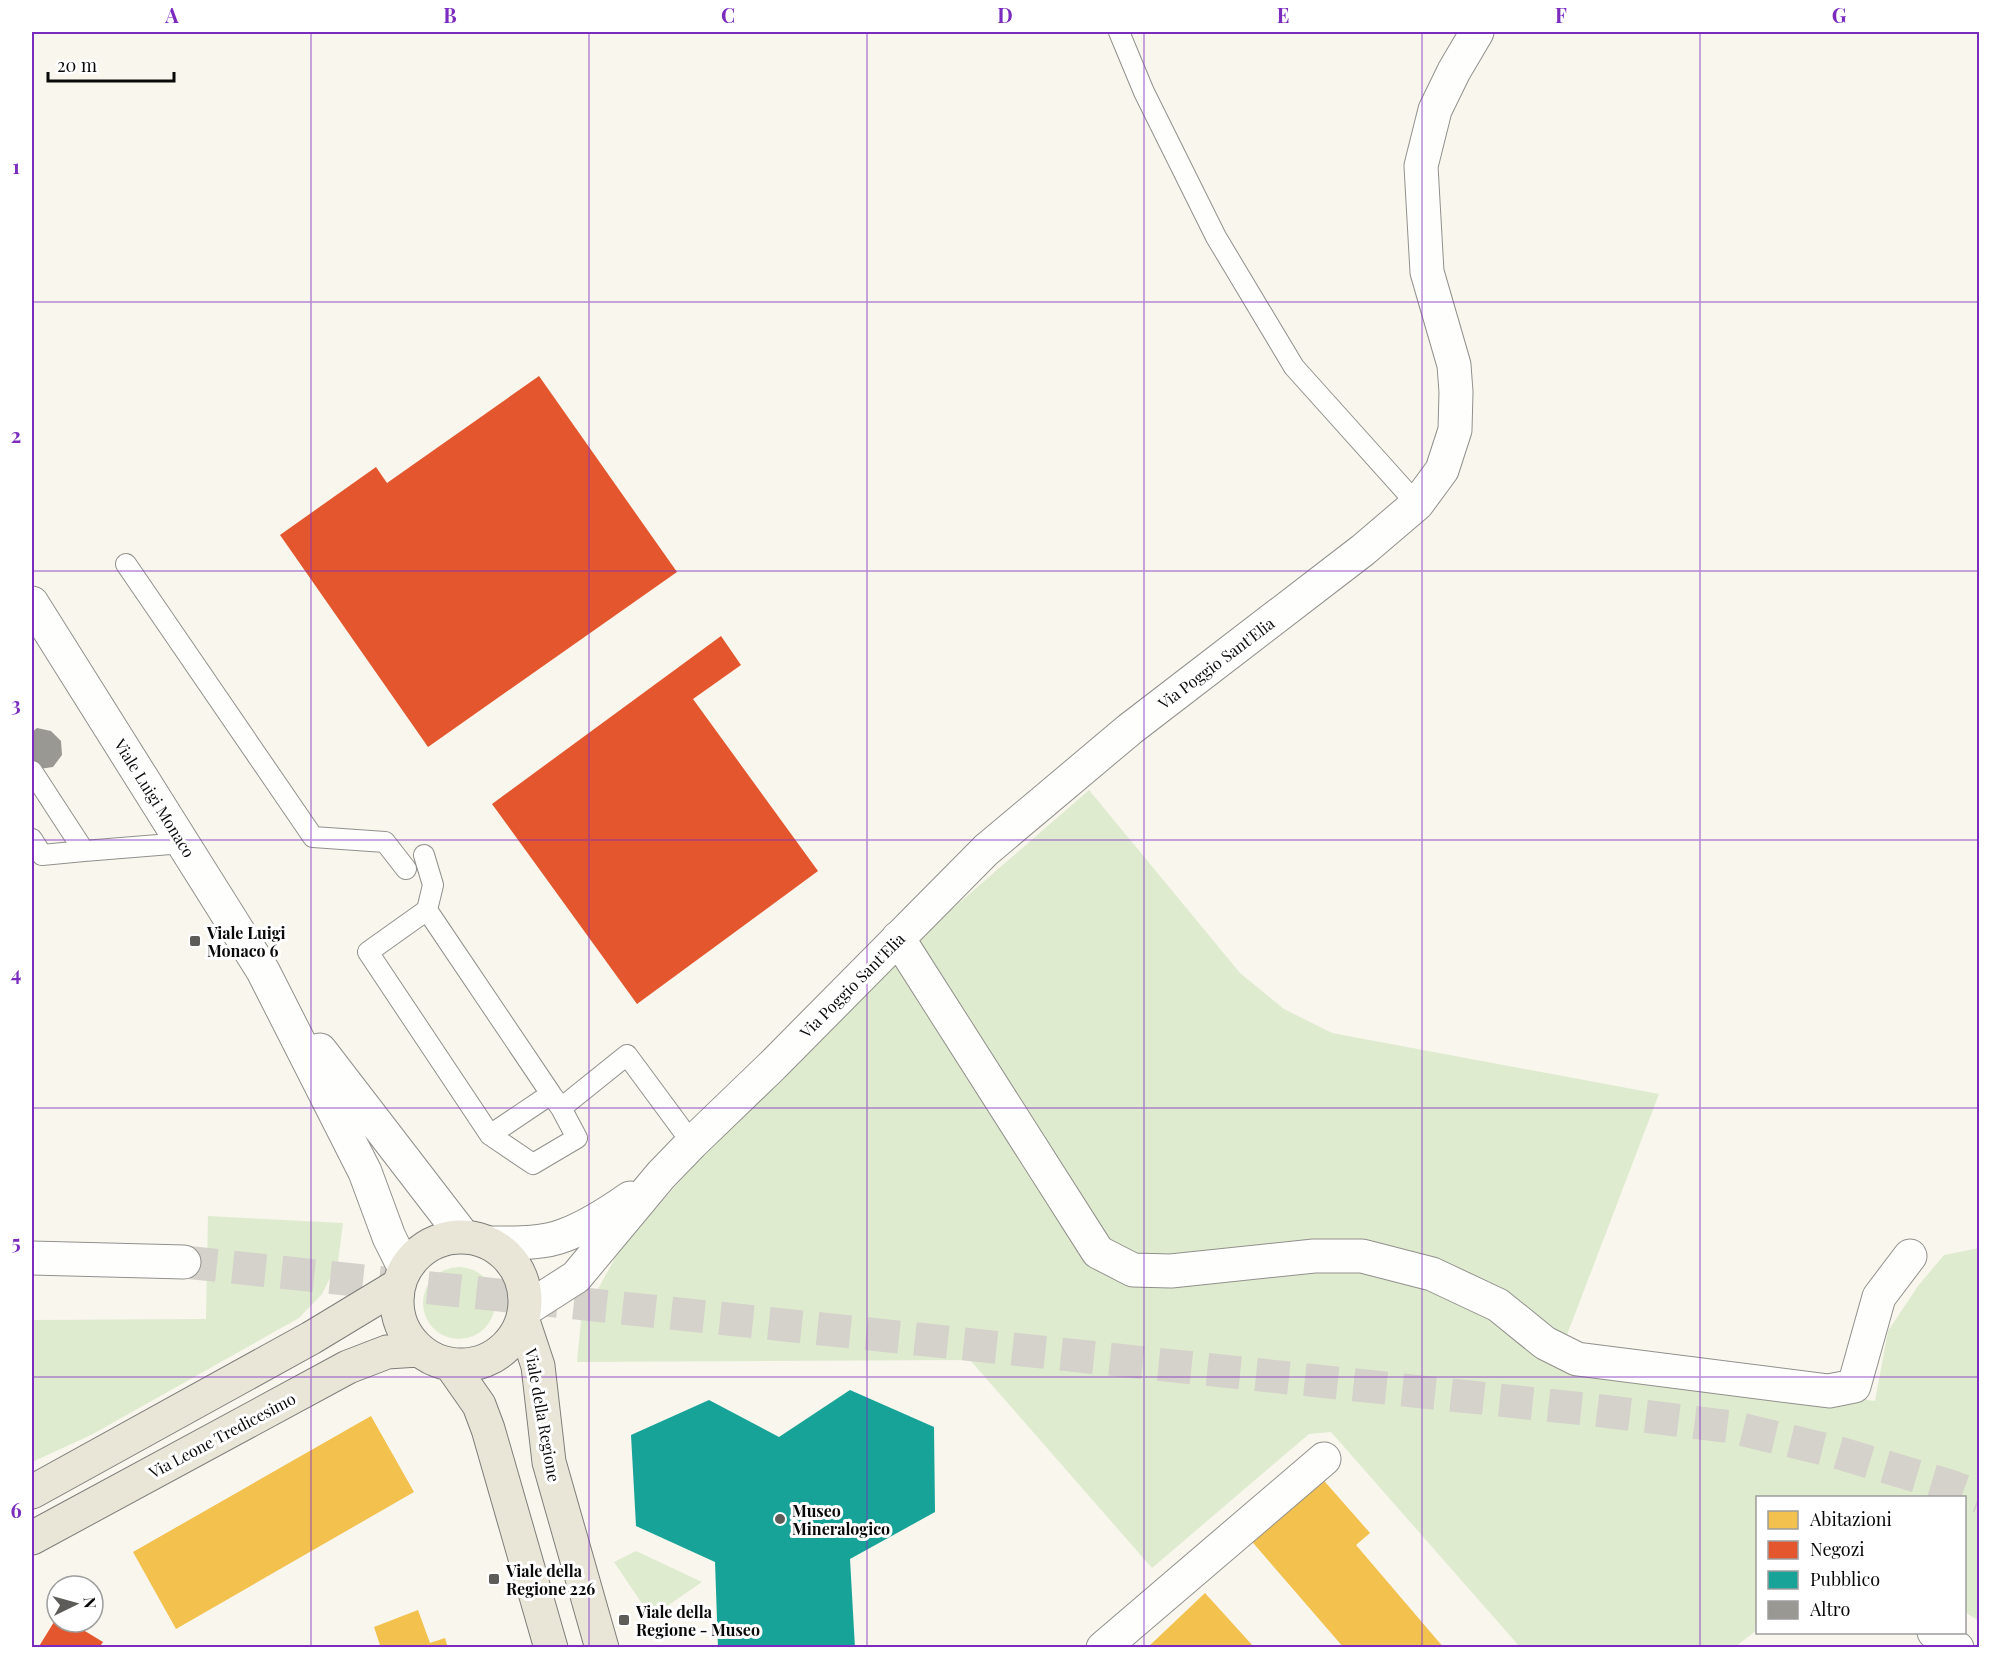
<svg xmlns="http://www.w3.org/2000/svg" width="2011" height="1679" viewBox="0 0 2011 1679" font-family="'Playfair Display',serif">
<rect width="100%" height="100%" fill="#f8f6ed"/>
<!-- green -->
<path fill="#dfebcf" d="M 1089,790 L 1240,973 L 1284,1009 L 1332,1033 L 1659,1094 L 1557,1361 L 1875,1401 L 1888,1331 L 1918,1286 L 1944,1255 L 1979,1248 L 1979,1621 L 1965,1612 L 1964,1498 L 1758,1498 L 1757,1630 L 1735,1647 L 1520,1647 L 1331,1432 L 1309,1434 L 1152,1568 L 970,1360 L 577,1362 L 581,1320 L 620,1249 L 727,1128 L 891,962 Z
M 208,1216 L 343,1223 L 338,1262 L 322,1294 L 299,1318 L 91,1435 L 32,1462 L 32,1320 L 206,1319 Z
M423 1303a36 36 0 1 1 72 0a36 36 0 1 1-72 0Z
M 636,1551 L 702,1582 L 651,1617 L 614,1562 Z"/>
<!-- homes -->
<path fill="#f2c14e" d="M 371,1416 L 414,1492 L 176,1629 L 133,1552 Z
M 1319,1475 L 1370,1533 L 1356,1545 L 1444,1648 L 1344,1648 L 1248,1537 Z
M 1205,1593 L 1253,1646 L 1252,1648 L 1147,1648 Z
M 418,1610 L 430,1643 L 445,1638 L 448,1648 L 381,1648 L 374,1627 Z"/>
<!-- shops -->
<path fill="#e4572e" d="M 539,376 L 677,572 L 428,747 L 280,535 L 376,467 L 387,483 Z
M 721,636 L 741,665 L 693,699 L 818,871 L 637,1004 L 492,804 Z
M 57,1617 L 57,1622 L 70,1622 L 103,1642 L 99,1648 L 38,1648 Z"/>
<!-- public -->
<path fill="#17a398" d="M 850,1390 L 934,1427 L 935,1512 L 850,1559 L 855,1648 L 718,1648 L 715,1562 L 636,1526 L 631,1435 L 709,1400 L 779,1437 Z"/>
<!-- building -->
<path fill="#9a9893" d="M 37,728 L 51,731 L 61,741 L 62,755 L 53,767 L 39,769 L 32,765 L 32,732 Z"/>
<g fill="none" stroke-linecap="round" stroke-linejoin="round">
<!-- minor-tunnel -->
<path stroke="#d4d2cb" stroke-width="33" stroke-dasharray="33 16" stroke-linecap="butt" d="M 184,1262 L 1594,1410 L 1732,1427 L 1836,1452 L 1950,1486 L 1980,1497"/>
<!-- service casing -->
<g stroke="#91908c" stroke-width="22">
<path id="service" d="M 1119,32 L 1144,92 L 1216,237 L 1294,367 L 1417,504
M 126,564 L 313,837 L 385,842 L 406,869
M 32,771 L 84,851 L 183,843
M 32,839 L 42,855 L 84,851
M 424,855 L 433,885 L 427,910 L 368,952 L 490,1135 L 551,1094 L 427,910
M 561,1108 L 627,1055 L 692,1143
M 490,1135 L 533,1164 L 577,1138 L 561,1108 L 553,1097"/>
</g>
<!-- minor casing -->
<g stroke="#91908c" stroke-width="35">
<path id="minor" d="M 898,938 L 1098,1252 L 1133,1270 L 1171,1271 L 1314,1256 L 1362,1256 L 1432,1274 L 1498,1305 L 1545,1343 L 1577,1359 L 1829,1391 L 1854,1386 L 1879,1297 L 1910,1256
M 490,1243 C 514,1243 543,1244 565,1235 C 589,1226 610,1212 630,1198
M 32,1258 L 184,1262
M 526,1309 L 576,1277 L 661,1175 L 692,1143 L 773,1065 L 986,850 L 1130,729 L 1363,550 L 1417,504 L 1442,470 L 1455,430 L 1456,392 L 1454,365 L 1427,272 L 1421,166 L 1435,110 L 1454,71 L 1477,32
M 1934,1632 L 1957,1648
M 1103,1648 L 1324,1459"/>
</g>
<!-- tertiary casing -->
<g stroke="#91908c" stroke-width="35">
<path id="tertiary" d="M 32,603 L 263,971 L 365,1172 L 389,1237 L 405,1269
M 320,1050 L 463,1236"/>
</g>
<!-- primary casing -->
<g stroke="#7e7d79" stroke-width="35">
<path id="primary" d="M397 1301a64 64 0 1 1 128 0a64 64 0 1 1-128 0Z
M 523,1321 L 538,1366 L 549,1462 L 602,1648
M 451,1365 L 479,1405 L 488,1429 L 551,1648
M 32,1492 L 311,1338 L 397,1286
M 32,1538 L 348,1367 L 387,1352 L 418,1350"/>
</g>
<!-- service -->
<use href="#service" stroke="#fefefc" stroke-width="20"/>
<!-- minor -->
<use href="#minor" stroke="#fefefc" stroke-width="33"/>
<!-- tertiary -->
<use href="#tertiary" stroke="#fefefc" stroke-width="33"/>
<!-- primary -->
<use href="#primary" stroke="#e9e6d8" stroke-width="33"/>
</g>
<!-- grid -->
<path fill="none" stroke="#7b2cbf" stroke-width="1.5" stroke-opacity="0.55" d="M 311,32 L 311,1648M 589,32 L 589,1648M 867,32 L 867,1648M 1144,32 L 1144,1648M 1422,32 L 1422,1648M 1700,32 L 1700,1648M 32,302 L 1980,302M 32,571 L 1980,571M 32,840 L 1980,840M 32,1108 L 1980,1108M 32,1377 L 1980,1377"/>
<!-- markers -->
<g fill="#5d5c59" stroke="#fff" stroke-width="2">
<rect x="189" y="935" width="12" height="12" rx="3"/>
<circle cx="780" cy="1519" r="6"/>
<rect x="488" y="1573" width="12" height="12" rx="3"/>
<rect x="618" y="1614" width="12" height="12" rx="3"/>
</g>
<g text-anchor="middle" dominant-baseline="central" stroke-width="6" stroke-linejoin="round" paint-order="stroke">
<!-- street labels -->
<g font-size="16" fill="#090909" stroke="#fff">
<text transform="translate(1216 663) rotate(-37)">Via Poggio Sant'Elia</text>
<text transform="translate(155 798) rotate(58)">Viale Luigi Monaco</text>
<text transform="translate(852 985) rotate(-45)">Via Poggio Sant'Elia</text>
<text transform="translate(543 1415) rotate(80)">Viale della Regione</text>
<text transform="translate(222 1435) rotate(-28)">Via Leone Tredicesimo</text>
</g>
<!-- poi labels -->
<g font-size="16" font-weight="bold" fill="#090909" stroke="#fff" text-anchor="start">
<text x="207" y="932">Viale Luigi<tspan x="207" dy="18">Monaco 6</tspan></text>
<text x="792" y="1510">Museo<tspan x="792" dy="18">Mineralogico</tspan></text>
<text x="506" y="1570">Viale della<tspan x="506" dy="18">Regione 226</tspan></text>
<text x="636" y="1611">Viale della<tspan x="636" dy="18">Regione - Museo</tspan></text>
</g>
</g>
<!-- border -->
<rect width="2011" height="1679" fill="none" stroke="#ffffff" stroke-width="66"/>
<!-- legend -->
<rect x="1756" y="1496" width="210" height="138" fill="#ffffff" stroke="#9d9d9d" stroke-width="1.5"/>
<rect x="1768" y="1511" width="30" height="18" fill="#f2c14e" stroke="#9d9d9d" stroke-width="1.5"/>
<text x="1810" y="1526" font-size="18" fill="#090909">Abitazioni</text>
<rect x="1768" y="1541" width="30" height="18" fill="#e4572e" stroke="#9d9d9d" stroke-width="1.5"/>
<text x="1810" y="1556" font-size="18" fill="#090909">Negozi</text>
<rect x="1768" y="1571" width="30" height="18" fill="#17a398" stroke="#9d9d9d" stroke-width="1.5"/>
<text x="1810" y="1586" font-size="18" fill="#090909">Pubblico</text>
<rect x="1768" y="1601" width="30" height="18" fill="#9a9893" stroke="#9d9d9d" stroke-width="1.5"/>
<text x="1810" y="1616" font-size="18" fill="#090909">Altro</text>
<!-- north arrow -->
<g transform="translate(75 1604) rotate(85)"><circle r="28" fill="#ffffff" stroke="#9d9d9d" stroke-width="1.5"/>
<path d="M0-4.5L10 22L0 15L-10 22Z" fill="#5d5c59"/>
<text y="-9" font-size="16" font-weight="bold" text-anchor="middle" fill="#090909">N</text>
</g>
<!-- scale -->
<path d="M48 72v9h126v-9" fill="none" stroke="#090909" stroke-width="3"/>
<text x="57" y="72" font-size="18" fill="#090909" stroke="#ffffff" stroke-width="4.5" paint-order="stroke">20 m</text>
<rect x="33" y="33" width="1945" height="1613" fill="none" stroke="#7b2cbf" stroke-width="2"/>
<g font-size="20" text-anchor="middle" font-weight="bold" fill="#7b2cbf">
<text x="172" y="23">A</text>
<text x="450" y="23">B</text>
<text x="728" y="23">C</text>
<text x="1005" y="23">D</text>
<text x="1283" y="23">E</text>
<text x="1561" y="23">F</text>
<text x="1839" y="23">G</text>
<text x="16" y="174">1</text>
<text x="16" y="443">2</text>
<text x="16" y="712">3</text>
<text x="16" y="981">4</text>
<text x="16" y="1250">5</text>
<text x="16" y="1518">6</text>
</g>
</svg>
